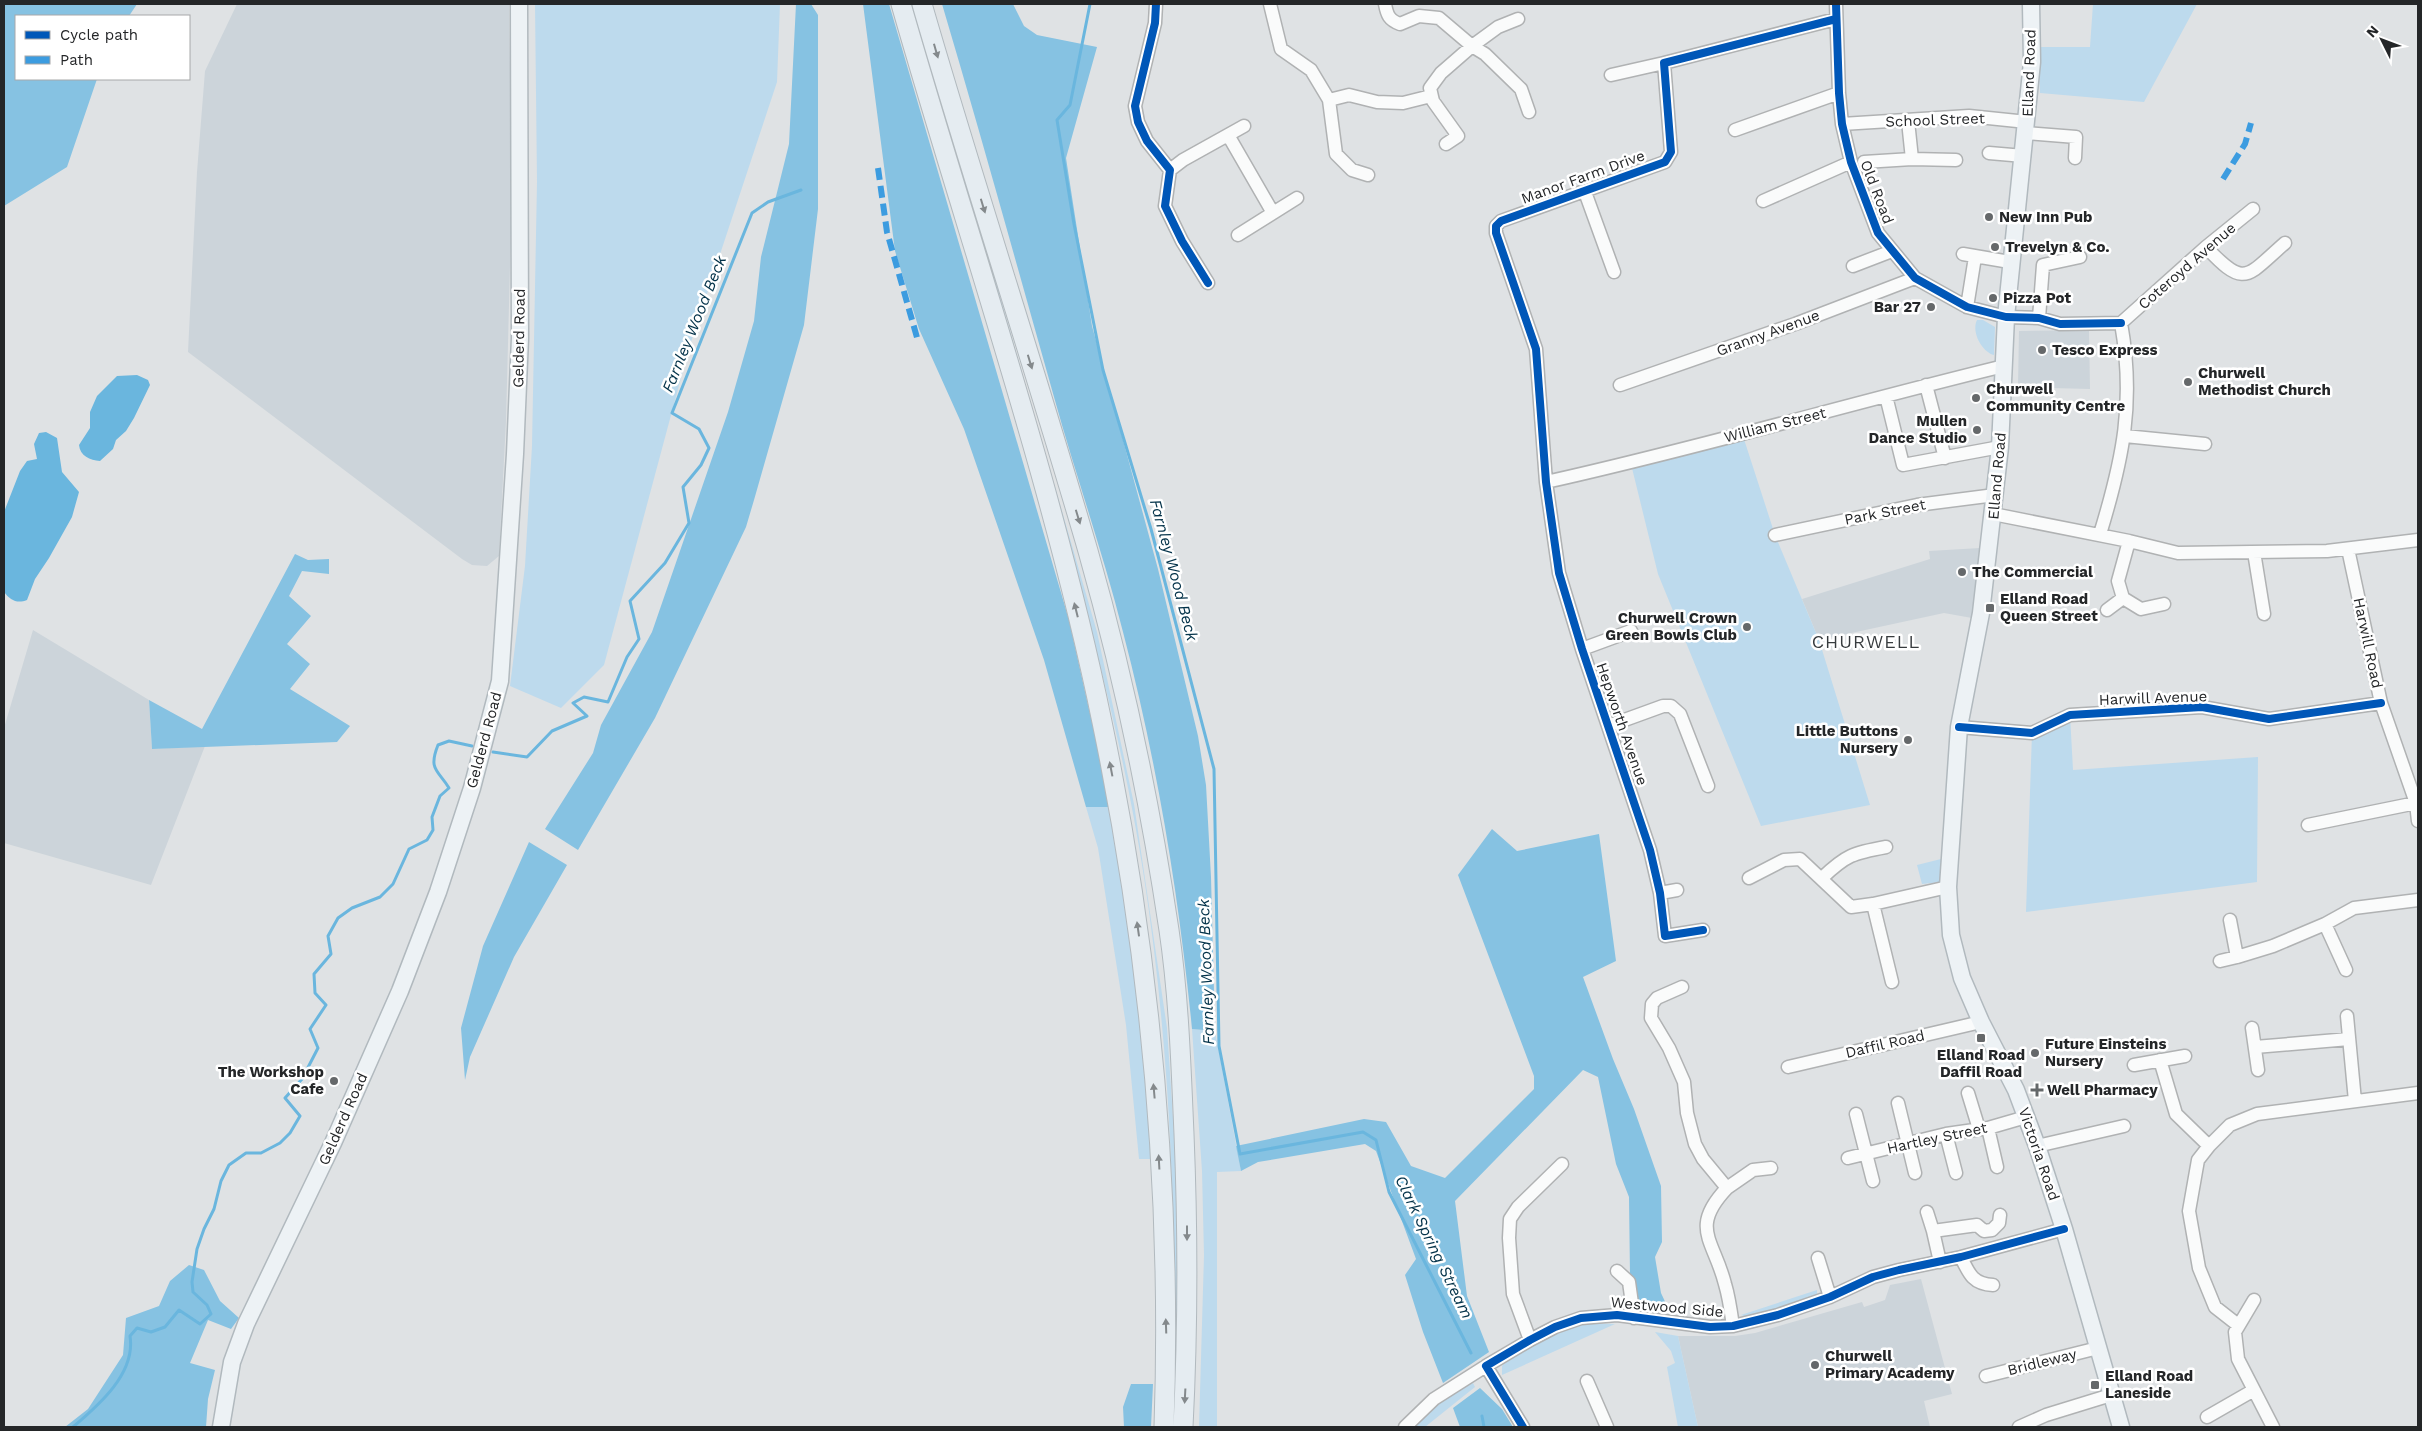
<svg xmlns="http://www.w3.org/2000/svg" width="2422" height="1431" viewBox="0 0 2422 1431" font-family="'Work Sans',sans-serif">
<rect width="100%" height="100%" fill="#dfe2e4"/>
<!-- built -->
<path fill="#ccd4da" d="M 237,4 L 509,4 L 512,189 L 506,421 L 499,556 L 487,566 L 472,565 L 462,559 L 188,352 L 197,172 L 205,71 Z
M 2089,330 L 2090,389 L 2018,387 L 2019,331 Z
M 1980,548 L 1972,618 L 1944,613 L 1819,640 L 1802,599 L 1930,559 L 1929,551 Z
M 33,630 L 149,700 L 152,749 L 205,746 L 151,885 L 4,843 L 4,728 Z
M 1921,1279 L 1952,1394 L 1924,1401 L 1930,1427 L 1698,1427 L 1678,1336 L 1735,1336 L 1755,1333 L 1862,1302 L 1864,1307 L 1885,1300 L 1890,1285 Z"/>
<!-- green -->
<path fill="#bddaed" d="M 535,4 L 780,4 L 777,82 L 689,348 L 604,665 L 561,708 L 510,686 L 525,566 L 532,446 L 537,182 Z
M 2093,4 L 2197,4 L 2144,102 L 2040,93 L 2038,47 L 2090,47 Z
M 934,85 L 939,86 L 1097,632 L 1134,804 L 1167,1028 L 1176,1163 L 1179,1246 L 1175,1427 L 1171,1427 C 1178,1242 1172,1061 1144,877 C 1122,736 1084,599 1044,462 C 1008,336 972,210 934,85 Z
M 1977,320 L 1983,320 L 1995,327 L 1994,355 C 1982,352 1971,332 1977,320 Z
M 1742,433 L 1775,535 L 1819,640 L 1870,805 L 1761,826 L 1658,574 L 1631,464 Z
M 2070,715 L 2073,770 L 2258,757 L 2257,882 L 2026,912 L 2032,733 Z
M 1086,807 L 1111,807 L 1143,1026 L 1152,1159 L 1139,1159 L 1126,1025 L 1098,848 Z
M 1941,859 L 1941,882 L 1922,884 L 1917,865 Z
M 1192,1029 L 1215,1031 L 1241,1171 L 1217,1172 L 1217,1427 L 1199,1427 L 1204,1255 L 1202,1171 Z
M 1817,1290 L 1817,1295 L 1757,1316 L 1747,1317 L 1741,1315 Z
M 1589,1323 L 1615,1324 L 1502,1375 L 1502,1366 L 1505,1361 C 1533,1345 1557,1330 1589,1323 Z
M 1655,1332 L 1678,1336 L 1698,1427 L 1678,1427 L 1667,1367 L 1675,1363 L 1671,1351 Z
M 1473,1383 L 1475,1387 L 1425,1427 L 1411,1427 L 1442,1400 Z"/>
<!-- forest -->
<path fill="#86c2e2" d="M 4,4 L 137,4 L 129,16 L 16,16 L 16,79 L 97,79 L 67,167 L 4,206 Z
M 796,4 L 811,4 L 818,15 L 818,209 L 804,325 L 754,500 L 746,527 L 655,718 L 578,850 L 545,829 L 593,753 L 601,725 L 652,632 L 728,412 L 754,321 L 761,257 L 789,144 Z
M 863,4 L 889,4 L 1069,620 L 1111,807 L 1086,807 L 1044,660 L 964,429 L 919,329 L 895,251 Z
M 942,4 L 1013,4 L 1024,26 L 1037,35 L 1097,47 L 1066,158 L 1092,326 L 1158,569 L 1198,736 L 1206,785 L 1211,877 L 1215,1031 L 1192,1029 C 1179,895 1157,762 1123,632 C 1103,553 1076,476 1054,397 C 1017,266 981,135 942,4 Z
M 295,554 L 308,560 L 329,559 L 329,574 L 302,571 L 289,596 L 311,616 L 287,644 L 310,664 L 290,689 L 350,726 L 337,742 L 152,749 L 149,700 L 202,729 Z
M 1492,829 L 1517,851 L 1599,834 L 1616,961 L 1583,977 L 1613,1059 L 1634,1109 L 1661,1186 L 1662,1242 L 1655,1257 L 1661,1293 L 1668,1308 L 1636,1304 L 1630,1275 L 1629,1197 L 1616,1164 L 1598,1077 L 1583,1070 L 1455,1201 L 1467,1296 L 1489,1352 L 1443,1383 L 1423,1332 L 1405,1275 L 1416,1259 L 1376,1151 L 1365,1144 L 1258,1162 L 1241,1171 L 1236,1146 L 1364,1119 L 1386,1122 L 1411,1166 L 1445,1178 L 1534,1089 L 1534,1076 L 1458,875 Z
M 529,842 L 567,865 L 514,957 L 470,1057 L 465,1080 L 461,1028 L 483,946 Z
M 189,1265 L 204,1270 L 220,1301 L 239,1318 L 231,1329 L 208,1320 L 190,1363 L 215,1370 L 208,1399 L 206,1427 L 65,1427 L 88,1409 L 123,1355 L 126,1318 L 159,1306 L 170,1281 Z
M 1131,1384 L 1153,1384 L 1151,1427 L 1124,1427 L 1123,1407 Z
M 1480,1388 L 1502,1409 L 1513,1427 L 1460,1427 L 1453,1408 Z"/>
<!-- water -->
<path fill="#6ab6de" d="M 137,375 L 148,380 L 150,385 L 134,418 L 126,431 L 116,440 L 113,449 L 100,461 C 90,460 80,456 79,445 L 90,428 L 90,412 L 97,396 L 117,376 Z
M 46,432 L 57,438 L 62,472 L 79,492 L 72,517 L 49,558 L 35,579 L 27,600 C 17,604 10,600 4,592 L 4,512 L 20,471 L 27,461 L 37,459 L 34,444 L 39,433 Z"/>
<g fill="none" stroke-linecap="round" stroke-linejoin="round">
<!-- stream -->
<path stroke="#6ab6de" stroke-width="3" d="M 1090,4 L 1070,105 L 1057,120 L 1074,224 L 1103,370 L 1151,529 L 1214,769 L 1219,1046 L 1240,1154 L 1363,1132 L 1376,1140 L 1389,1192 L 1471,1353
M 493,752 L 527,757 L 552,731 L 587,716 L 573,703 L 584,697 L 608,702 L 627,657 L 639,639 L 630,601 L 665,563 L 689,523 L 683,487 L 701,465 L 709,448 L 699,429 L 672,413 L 752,213 L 768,202 L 801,190
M 1482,1416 L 1484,1427
M 73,1427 C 99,1405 136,1373 130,1336 L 137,1328 L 151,1332 L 165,1327 L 179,1310 L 200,1324 L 211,1314 L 207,1305 L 193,1292 L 192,1282 L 197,1249 L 204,1229 L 214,1209 L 221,1181 L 229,1165 L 246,1153 L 261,1153 L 280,1143 L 290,1133 L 300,1116 L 285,1098 L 302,1079 L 318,1048 L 310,1029 L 326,1005 L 315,993 L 314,974 L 331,954 L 328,936 L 338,918 L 352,908 L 380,897 L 393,884 L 409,849 L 427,840 L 433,830 L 432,817 L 440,796 L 449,788 C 438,770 428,770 438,745 L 449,741 L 472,746"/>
<!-- minor casing -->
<g stroke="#b0b2b3" stroke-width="15">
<path id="minor" d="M 1156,4 L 1155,23 L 1135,106 L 1138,122 L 1147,141 L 1170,170 L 1165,206 L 1182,241 L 1208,283
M 1270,4 L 1281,49 L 1311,70 L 1329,100 L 1336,154 L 1352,170 L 1368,175
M 1385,4 C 1387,15 1389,20 1400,24 L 1419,16 L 1439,18 L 1472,46 L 1498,27 L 1518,19
M 1836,4 L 1839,93 L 1842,124 L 1851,162 L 1878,233 L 1915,278 L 1967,307 L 2006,317 L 2039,318 L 2060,324 L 2121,323
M 1611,75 L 1664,63
M 1329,100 L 1349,95 L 1377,102 L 1403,103 L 1431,96
M 1908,121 L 1912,159
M 1842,124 L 1969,116 L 2027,122
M 1735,130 L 1839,93
M 2025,133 L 2076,137 L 2075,158
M 1228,135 L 1273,213
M 1446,144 L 1458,136 L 1433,101 L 1430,88 L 1441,73 L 1472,46 L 1485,54 L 1521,89 L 1529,112
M 1989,153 L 2024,156
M 1864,162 L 1912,159 L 1956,160
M 1170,170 L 1183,160 L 1244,126
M 1585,192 L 1614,272
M 1763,201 L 1851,162
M 1238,235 L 1297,198
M 2206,247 C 2245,289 2246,277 2285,243
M 1963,254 L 2010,262
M 1853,266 L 1892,251
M 1967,307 L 1975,257
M 2039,318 L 2043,265 L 2080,257
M 2121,323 L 2206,247 L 2253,209
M 1620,385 L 1795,324 L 1915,278
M 1926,385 L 1945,458
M 1886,396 L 1903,465 L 2000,447
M 2125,436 L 2205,444
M 1546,482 C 1700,448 1851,403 2004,366
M 1993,514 L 2129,541
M 2100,534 C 2123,459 2135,402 2121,323
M 1775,535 L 1917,505 L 1995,495
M 2348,549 L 2381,703 L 2416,803 L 2418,821
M 2254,552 L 2264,614
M 2164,604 L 2141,609 L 2123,598 L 2118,581 L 2129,541 L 2178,553 L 2327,551 L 2418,540
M 2107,610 L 2123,598
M 1582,649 L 1631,631
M 1608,726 L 1663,706 L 1671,706 L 1680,714 L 1708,786
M 1959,727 L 2032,733 L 2070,715 L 2202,707 L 2269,719 L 2381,703
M 2308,825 L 2416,803
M 1749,878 L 1784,860 L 1800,859 L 1851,907 L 1873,904 L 1948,887
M 1822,878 C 1846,855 1853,853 1886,847
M 1660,893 L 1677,890
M 1873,904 L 1892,982
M 2230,920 L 2237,957 L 2273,946 L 2325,924 L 2354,908 L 2418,900
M 2325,924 L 2346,970
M 1703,930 L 1665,936 L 1660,893 L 1650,850 L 1582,649 L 1559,573 L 1546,482 L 1536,349 L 1496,233 L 1496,226 L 1501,221 L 1665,162 L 1671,152 L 1664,63 L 1836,19
M 2220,961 L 2237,957
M 1682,987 L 1657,998 L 1652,1004 L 1651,1018 L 1669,1048 L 1684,1082 L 1687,1113 L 1695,1144 L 1703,1159 L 1727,1188 C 1689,1228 1714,1240 1725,1284 C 1729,1297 1731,1312 1733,1326
M 2347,1016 L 2355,1101
M 2252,1028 L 2258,1070
M 2255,1047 L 2349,1039
M 2160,1060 L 2176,1114 L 2209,1146
M 2134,1065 L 2185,1056
M 1788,1067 L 1981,1022
M 1968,1093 L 1979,1129
M 1898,1103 L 1915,1173
M 1856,1114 L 1873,1181
M 1988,1128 L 1997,1167
M 1946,1134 L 1956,1173
M 2037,1146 L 2124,1126
M 1848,1158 L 1946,1134 L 1988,1128 L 2026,1117
M 1727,1188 L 1753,1170 L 1771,1168
M 1927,1212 L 1933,1231
M 1961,1257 C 1969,1274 1973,1284 1993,1285
M 1818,1258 L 1830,1297
M 1940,1262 L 1933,1231 L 1977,1225 L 1984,1231 L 1992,1230 L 1999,1223 L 2000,1215
M 1617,1271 L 1629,1282 L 1634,1318
M 2254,1300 L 2235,1332 L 2238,1359 L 2273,1427
M 2238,1325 L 2215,1307 L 2199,1268 L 2189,1211 L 2198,1160 L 2209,1146 L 2230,1125 L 2257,1114 L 2418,1093
M 1530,1340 L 1513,1294 L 1509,1238 L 1510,1219 L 1518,1207 L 1562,1164
M 1986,1376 L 2098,1348
M 1587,1381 L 1607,1427
M 2207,1417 L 2254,1390
M 1405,1427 L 1434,1399 L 1486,1366
M 1523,1427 L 1486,1366 L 1530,1340 L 1555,1327 L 1581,1318 L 1617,1315 L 1710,1327 L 1733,1326 L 1778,1315 L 1830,1297 L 1873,1277 L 1899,1270 L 1961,1257 L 2064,1229
M 2019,1427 L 2046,1415 L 2111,1395"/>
</g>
<!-- major casing -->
<g stroke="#b1b9be" stroke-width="19">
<path id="major" d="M 2031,4 L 2032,62 L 2006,317 L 2000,447 L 1981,613 L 1959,727 L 1948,887 L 1951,935 L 1962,978 L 1981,1022 L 2016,1090 L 2037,1146 L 2064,1229 L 2121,1427
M 221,1427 L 232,1362 L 246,1324 L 333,1143 L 400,991 L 438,892 L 472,788 L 500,681 L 515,454 L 520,338 L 519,4"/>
</g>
<!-- highway casing -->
<g stroke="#b1b9be" stroke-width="21">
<path id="highway" d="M 901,4 C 969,242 1052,479 1102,722 C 1150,953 1172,1192 1164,1427
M 922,4 C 975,187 1035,368 1088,551 C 1123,674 1150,803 1169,930 C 1179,998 1181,1066 1184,1134 C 1188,1232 1188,1330 1183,1427"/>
</g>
<!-- minor -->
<use href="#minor" stroke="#fafbfb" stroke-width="12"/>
<!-- major -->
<use href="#major" stroke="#edf2f5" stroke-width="16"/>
<!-- highway -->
<use href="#highway" stroke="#e5ecf1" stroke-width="19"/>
<!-- quiet -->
<path stroke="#3c9ce0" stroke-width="6" stroke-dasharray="12 6" stroke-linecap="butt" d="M 878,168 L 887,232 L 918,341
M 2223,179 L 2245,144 L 2251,123"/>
<!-- cycleway casing -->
<g stroke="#fff" stroke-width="11">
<path id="cycleway" d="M 1156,4 L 1155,23 L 1135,106 L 1138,122 L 1147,141 L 1170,170 L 1165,206 L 1182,241 L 1208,283
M 1836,4 L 1839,93 L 1842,124 L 1851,162 L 1878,233 L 1915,278 L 1967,307 L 2006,317 L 2039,318 L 2060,324 L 2121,323
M 1959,727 L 2032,733 L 2070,715 L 2202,707 L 2269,719 L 2381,703
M 1703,930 L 1665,936 L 1660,893 L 1650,850 L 1582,649 L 1559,573 L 1546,482 L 1536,349 L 1496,233 L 1496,226 L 1501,221 L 1665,162 L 1671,152 L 1664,63 L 1836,19
M 1523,1427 L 1486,1366 L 1530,1340 L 1555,1327 L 1581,1318 L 1617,1315 L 1710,1327 L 1733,1326 L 1778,1315 L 1830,1297 L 1873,1277 L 1899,1270 L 1961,1257 L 2064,1229"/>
</g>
<!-- cycleway -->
<use href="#cycleway" stroke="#0057b8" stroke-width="8"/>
</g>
<!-- one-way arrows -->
<defs><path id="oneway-solid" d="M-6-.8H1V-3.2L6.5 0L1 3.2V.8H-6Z" transform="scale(1.25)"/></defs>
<g fill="#84898c">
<use href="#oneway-solid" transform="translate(936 51) rotate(74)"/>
<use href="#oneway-solid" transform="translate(983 206) rotate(73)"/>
<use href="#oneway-solid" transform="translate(1030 362) rotate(73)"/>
<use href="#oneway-solid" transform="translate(1078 517) rotate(73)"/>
<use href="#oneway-solid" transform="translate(1076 610) rotate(-104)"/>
<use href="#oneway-solid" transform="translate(1111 769) rotate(-101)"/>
<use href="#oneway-solid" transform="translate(1138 929) rotate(-98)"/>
<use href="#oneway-solid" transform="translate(1154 1091) rotate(-95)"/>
<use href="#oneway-solid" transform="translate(1159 1162) rotate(-93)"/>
<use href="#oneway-solid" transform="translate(1187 1233) rotate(90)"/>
<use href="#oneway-solid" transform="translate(1166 1326) rotate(-92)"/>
<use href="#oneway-solid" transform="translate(1185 1396) rotate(93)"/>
</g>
<!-- markers -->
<g fill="#65686a" stroke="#fff" stroke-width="2">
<circle cx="1989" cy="217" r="5"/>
<circle cx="1995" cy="247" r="5"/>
<circle cx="1993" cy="298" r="5"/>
<circle cx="1931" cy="307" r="5"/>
<circle cx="2042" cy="350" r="5"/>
<circle cx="2188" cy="382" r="5"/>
<circle cx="1976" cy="398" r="5"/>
<circle cx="1977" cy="430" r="5"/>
<circle cx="1962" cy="572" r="5"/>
<rect x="1985" y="603" width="10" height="10" rx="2.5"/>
<circle cx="1747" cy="627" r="5"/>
<circle cx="1908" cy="740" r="5"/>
<rect x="1976" y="1033" width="10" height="10" rx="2.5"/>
<circle cx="2035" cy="1053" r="5"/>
<circle cx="334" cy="1081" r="5"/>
<path d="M2034.5 1082.5h5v5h5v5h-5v5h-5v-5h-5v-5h5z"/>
<circle cx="1815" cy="1365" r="5"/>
<rect x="2090" y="1380" width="10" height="10" rx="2.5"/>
</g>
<g text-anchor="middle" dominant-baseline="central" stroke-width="5" stroke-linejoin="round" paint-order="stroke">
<!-- street labels -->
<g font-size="15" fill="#242628" stroke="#fff">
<text transform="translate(2029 73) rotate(-88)">Elland Road</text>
<text transform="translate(1935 120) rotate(-2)">School Street</text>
<text transform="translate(1583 177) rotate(-20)">Manor Farm Drive</text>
<text transform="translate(1877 192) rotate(69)">Old Road</text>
<text transform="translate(2187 266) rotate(-41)">Coteroyd Avenue</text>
<text transform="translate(1768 333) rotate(-20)">Granny Avenue</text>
<text transform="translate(519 338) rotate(-89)">Gelderd Road</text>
<text transform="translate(1775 425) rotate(-14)">William Street</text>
<text transform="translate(1997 476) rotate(-85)">Elland Road</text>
<text transform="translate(1885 512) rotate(-11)">Park Street</text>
<text transform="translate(2368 643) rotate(78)">Harwill Road</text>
<text transform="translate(2153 698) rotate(-2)">Harwill Avenue</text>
<text transform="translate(1622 724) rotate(71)">Hepworth Avenue</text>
<text transform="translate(484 740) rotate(-75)">Gelderd Road</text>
<text transform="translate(1885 1044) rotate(-13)">Daffil Road</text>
<text transform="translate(343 1119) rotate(-66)">Gelderd Road</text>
<text transform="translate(1937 1138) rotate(-12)">Hartley Street</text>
<text transform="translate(2039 1154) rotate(71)">Victoria Road</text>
<text transform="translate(1667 1307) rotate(5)">Westwood Side</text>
<text transform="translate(2042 1362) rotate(-14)">Bridleway</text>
</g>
<!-- poi labels -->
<g font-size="15" font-weight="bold" fill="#242628" stroke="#fff" text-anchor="start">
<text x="1999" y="217">New Inn Pub</text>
<text x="2005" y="247">Trevelyn &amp; Co.</text>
<text x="2003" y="298">Pizza Pot</text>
<text x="1921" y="307" text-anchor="end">Bar 27</text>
<text x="2052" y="350">Tesco Express</text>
<text x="2198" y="373">Churwell<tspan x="2198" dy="17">Methodist Church</tspan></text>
<text x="1986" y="389">Churwell<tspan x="1986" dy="17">Community Centre</tspan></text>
<text x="1967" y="421" text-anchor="end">Mullen<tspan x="1967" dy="17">Dance Studio</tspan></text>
<text x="1972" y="572">The Commercial</text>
<text x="2000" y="599">Elland Road<tspan x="2000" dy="17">Queen Street</tspan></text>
<text x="1737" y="618" text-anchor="end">Churwell Crown<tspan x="1737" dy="17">Green Bowls Club</tspan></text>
<text x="1898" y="731" text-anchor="end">Little Buttons<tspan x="1898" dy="17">Nursery</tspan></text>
<text x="2045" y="1044">Future Einsteins<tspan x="2045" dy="17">Nursery</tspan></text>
<text x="1981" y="1055" text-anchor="middle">Elland Road<tspan x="1981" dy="17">Daffil Road</tspan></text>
<text x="324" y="1072" text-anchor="end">The Workshop<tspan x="324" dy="17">Cafe</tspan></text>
<text x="2047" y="1090">Well Pharmacy</text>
<text x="1825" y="1356">Churwell<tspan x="1825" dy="17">Primary Academy</tspan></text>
<text x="2105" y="1376">Elland Road<tspan x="2105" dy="17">Laneside</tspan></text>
</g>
<!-- water labels -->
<g font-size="16" font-style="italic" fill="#033249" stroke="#fff">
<text transform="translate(694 324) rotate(-68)">Farnley Wood Beck</text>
<text transform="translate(1174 570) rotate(75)">Farnley Wood Beck</text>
<text transform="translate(1206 972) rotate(-92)">Farnley Wood Beck</text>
<text transform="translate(1434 1247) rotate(64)">Clark Spring Stream</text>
</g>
<!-- quarter labels -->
<g font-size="18" letter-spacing="1" fill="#373b3e" stroke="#fff">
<text x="1866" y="641">CHURWELL</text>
</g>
</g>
<!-- border -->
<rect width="2422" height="1431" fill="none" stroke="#242628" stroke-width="10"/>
<!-- legend -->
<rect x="15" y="15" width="175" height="65" fill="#ffffff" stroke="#a7a8a9"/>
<rect x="25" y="31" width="25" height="8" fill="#0057b8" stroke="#a7a8a9"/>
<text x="60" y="40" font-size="15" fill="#242628">Cycle path</text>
<rect x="25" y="56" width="25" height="8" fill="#3c9ce0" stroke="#a7a8a9"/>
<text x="60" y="65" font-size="15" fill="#242628">Path</text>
<!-- north arrow -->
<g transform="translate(2382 40) rotate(312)" stroke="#ffffff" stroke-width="4" paint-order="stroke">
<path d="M0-4L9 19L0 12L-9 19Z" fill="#242628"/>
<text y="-8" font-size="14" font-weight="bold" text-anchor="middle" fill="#242628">N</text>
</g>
</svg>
